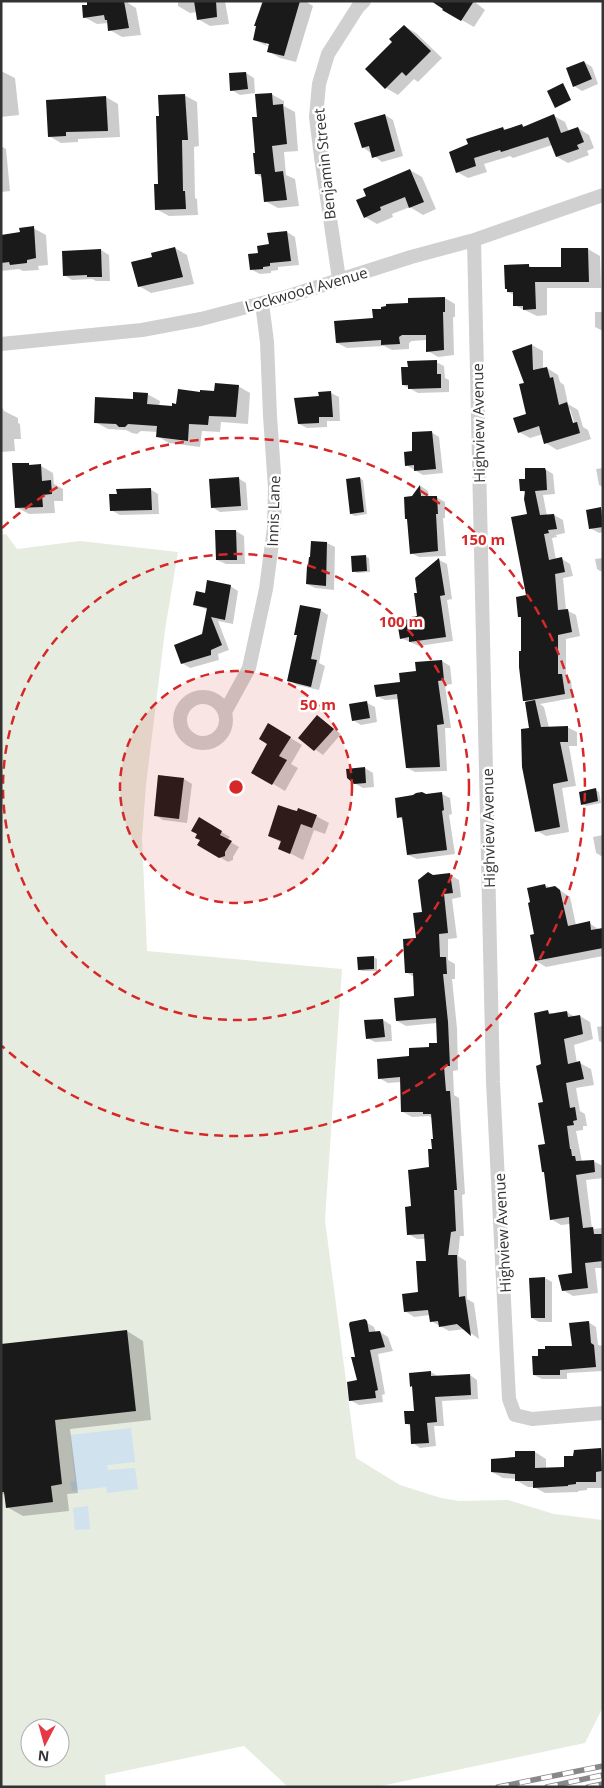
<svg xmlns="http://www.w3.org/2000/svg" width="604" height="1788" viewBox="0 0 604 1788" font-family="'Open Sans',sans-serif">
<rect width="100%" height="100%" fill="#fff"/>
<!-- green -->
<path fill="#e6ecdf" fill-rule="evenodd" d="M 6,534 L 17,549 L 80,541 L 178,552 L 165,630 L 146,785 L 142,838 L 147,951 L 342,969 L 325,1220 L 356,1458 L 400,1485 L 441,1498 L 459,1501 L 508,1500 L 554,1514 L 603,1520 L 603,1707 L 585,1743 L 376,1787 L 288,1787 L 244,1746 L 105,1775 L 106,1787 L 1,1787 L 1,535 ZM 30,1728 L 60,1728 L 60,1758 L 30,1758 Z"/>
<!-- water -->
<path fill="#cfe2ee" d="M 131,1428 L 135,1462 L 107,1465 L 108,1470 L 135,1468 L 138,1489 L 107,1493 L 106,1487 L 72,1491 L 70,1482 L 75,1481 L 70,1435 Z
M 88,1506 L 90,1529 L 75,1530 L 73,1508 Z"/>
<!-- shadow -->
<path fill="#0003" fill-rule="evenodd" d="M 88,1 L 128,1 L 128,3 L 136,8 L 141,35 L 122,37 L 110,30 L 109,23 L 97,24 L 84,17 L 89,6 Z
M 178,1 L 225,1 L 229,24 L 210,26 L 198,19 L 197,12 L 190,13 L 178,6 Z
M 262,1 L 305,1 L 313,6 L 296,62 L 280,58 L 268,51 L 269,47 L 254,40 L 258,26 L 256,25 ZM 266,42 L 275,45 L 274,47 L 266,45 Z
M 433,1 L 477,1 L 476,3 L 485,10 L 474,27 L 444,10 L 445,9 Z
M 404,26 L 416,33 L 442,58 L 418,82 L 414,79 L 398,95 L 386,88 L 394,42 Z
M 584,62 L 592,67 L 598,84 L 582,91 L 574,86 Z
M 1,71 L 15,78 L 19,115 L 1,117 Z
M 246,73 L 254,78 L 255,93 L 240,95 L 232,90 Z
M 271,94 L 284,101 L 284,106 L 295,112 L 298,151 L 284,152 L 286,175 L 295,179 L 299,206 L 278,208 L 265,201 L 263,178 L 256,174 L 256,154 Z
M 184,95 L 197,102 L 199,146 L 194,147 L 195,198 L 197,199 L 198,215 L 169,216 L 156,209 L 159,185 L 161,117 Z
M 106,97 L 118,104 L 120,137 L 78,139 L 78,142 L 61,143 L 49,136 L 48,101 Z
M 385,115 L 393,120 L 403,156 L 382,162 L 363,147 Z
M 554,116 L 565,122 L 569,132 L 578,128 L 589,135 L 594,148 L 587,151 L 589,155 L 568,163 L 557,157 L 552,145 L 513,158 L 510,156 L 484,164 L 487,172 L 468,178 L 457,172 L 503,128 L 506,130 L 522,125 L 525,127 Z
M 1,146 L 6,149 L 10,191 L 1,192 Z
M 410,170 L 422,177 L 436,209 L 423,215 L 410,207 L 392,214 L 393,217 L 377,224 L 365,217 Z
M 33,228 L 46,235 L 48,265 L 38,266 L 39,270 L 23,271 L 19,269 L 1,271 L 1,248 L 21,234 Z
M 287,232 L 295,237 L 299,265 L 278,267 L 278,270 L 271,271 L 271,273 L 260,274 L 252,270 L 260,254 Z
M 175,248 L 187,255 L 194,284 L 151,293 L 139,286 L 153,258 Z
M 562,249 L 588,249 L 600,256 L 601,288 L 547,288 L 547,315 L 537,316 L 514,305 L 514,295 L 508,292 L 528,265 L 533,268 L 562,268 Z
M 101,250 L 109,255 L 110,281 L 96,281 L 92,279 L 72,280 L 64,275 Z
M 445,298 L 455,304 L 455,317 L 453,317 L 454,355 L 438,357 L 428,351 L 427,340 L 412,341 L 409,343 L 409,349 L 392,350 L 384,346 L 347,348 L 337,343 L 374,319 L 409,304 Z
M 595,312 L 603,312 L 603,331 L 595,327 Z
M 532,345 L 543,351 L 543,369 L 547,368 L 558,375 L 560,382 L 564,385 L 568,404 L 578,410 L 583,427 L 588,430 L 591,439 L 557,450 L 546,443 L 543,434 L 530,438 L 519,432 L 527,415 L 526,384 L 514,352 ZM 568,409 L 570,409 L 576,429 L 574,429 Z
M 436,362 L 444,366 L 445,378 L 449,380 L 449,392 L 418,393 L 403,385 Z
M 238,386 L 250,393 L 248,424 L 221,422 L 220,432 L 202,431 L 200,447 L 169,443 L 157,436 L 158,432 L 141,431 L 137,434 L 132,433 L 126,430 L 108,429 L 95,422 L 147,394 L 160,401 L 159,406 L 173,408 L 201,393 L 216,392 Z
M 331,393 L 339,397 L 340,421 L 327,421 L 327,427 L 307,428 L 299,424 L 320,397 Z
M 1,405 L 4,411 L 18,418 L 18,423 L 20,424 L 21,439 L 14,439 L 15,451 L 1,452 Z
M 431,432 L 439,437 L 443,473 L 423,475 L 406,465 L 413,452 Z
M 28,464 L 33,466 L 41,466 L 53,473 L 54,484 L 63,489 L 63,501 L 54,501 L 55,513 L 29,514 L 16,507 Z
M 603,468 L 603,487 L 599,485 L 596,469 Z
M 545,469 L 553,474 L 555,494 L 543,495 L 547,516 L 554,515 L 563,520 L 565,533 L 556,535 L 557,537 L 552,538 L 556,560 L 562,559 L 570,564 L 573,576 L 563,578 L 566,610 L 576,615 L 580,636 L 566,639 L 566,678 L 571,680 L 573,698 L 540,704 L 544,707 L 549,728 L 567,727 L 577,732 L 577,746 L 569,746 L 576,786 L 562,788 L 569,832 L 546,836 L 537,831 L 531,729 L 526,701 L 524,700 L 522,618 L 519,616 L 527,596 L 529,515 L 526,493 L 521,490 L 526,480 Z
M 238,478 L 246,483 L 248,510 L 220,512 L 212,507 Z
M 360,478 L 363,480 L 367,514 L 355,516 L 351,514 Z
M 421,486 L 428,491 L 429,497 L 436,497 L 445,502 L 445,518 L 443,518 L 446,556 L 419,557 L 411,553 L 409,520 L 413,497 Z
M 150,489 L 158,494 L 159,514 L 120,515 L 111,510 Z
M 601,509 L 603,510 L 603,532 L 599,533 L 590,528 L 587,511 Z
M 236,531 L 244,536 L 245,564 L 226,564 L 217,560 Z
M 312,542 L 327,543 L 335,547 L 334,590 L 315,588 L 307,584 Z
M 365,556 L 369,558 L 370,572 L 357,573 L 354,571 Z
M 603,558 L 603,571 L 600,571 L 597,569 L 595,559 Z
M 439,560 L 447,564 L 452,599 L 447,600 L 453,641 L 419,646 L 401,638 L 419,617 L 419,594 L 416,578 Z
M 230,586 L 238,591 L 233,624 L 218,621 L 229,650 L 218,654 L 219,660 L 190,668 L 182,663 L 203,634 L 208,610 L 194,604 L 206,594 Z
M 320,610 L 328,615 L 319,663 L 325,666 L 319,690 L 297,685 L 289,680 Z
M 442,661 L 450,666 L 452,684 L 445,685 L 451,728 L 445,728 L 447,771 L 415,772 L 407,768 L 399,699 L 385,700 L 377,696 L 417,673 Z
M 367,703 L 375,707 L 377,722 L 361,725 L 353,720 Z
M 318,717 L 341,734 L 323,755 L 302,740 Z
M 269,725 L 302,745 L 291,764 L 298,768 L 285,791 L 253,772 L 269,744 Z
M 365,768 L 373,773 L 374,787 L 363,788 L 354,783 Z
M 184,779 L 192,784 L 187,823 L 163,820 L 155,815 Z
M 595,790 L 599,792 L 601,803 L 586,806 L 583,804 Z
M 442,794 L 450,798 L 452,814 L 449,815 L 455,854 L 417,859 L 408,855 L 403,820 L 399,817 L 426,795 Z
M 316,816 L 329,823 L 325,834 L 314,830 L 303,860 L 280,848 L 282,843 L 269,836 Z
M 200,819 L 230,837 L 227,840 L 239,847 L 233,857 L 233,860 L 228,862 L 199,845 L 201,840 Z
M 603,835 L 603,857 L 596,853 L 593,837 Z
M 450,875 L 459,880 L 461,897 L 452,899 L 457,938 L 448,939 L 448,960 L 455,964 L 455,979 L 452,979 L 457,1028 L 458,1070 L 453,1071 L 454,1095 L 459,1098 L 465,1194 L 462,1195 L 464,1236 L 460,1236 L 458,1256 L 466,1261 L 467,1299 L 474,1303 L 479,1339 L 465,1329 L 449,1331 L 431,1321 L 430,1315 L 414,1317 L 405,1311 L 419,1294 L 427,1262 L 426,1239 L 417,1239 L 408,1234 L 412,1207 L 430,1168 L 434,1140 L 432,1118 L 429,1116 L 412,1117 L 403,1112 L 401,1082 L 388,1083 L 379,1078 L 410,1057 L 438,1044 L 437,1023 L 406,1026 L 397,1021 L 415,997 L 414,977 L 406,972 L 418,939 L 433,877 Z
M 545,885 L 550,888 L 555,887 L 570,897 L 576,925 L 589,923 L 600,930 L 603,930 L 603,956 L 546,967 L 536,961 L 535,935 Z
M 374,957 L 377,959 L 377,971 L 362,971 L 359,969 Z
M 548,1012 L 553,1014 L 567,1012 L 575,1017 L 580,1016 L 590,1022 L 593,1039 L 574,1045 L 577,1063 L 580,1063 L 591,1069 L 594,1085 L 576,1088 L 580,1111 L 585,1114 L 587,1126 L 583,1126 L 583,1130 L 576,1131 L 582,1162 L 593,1161 L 603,1166 L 603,1178 L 586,1180 L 592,1229 L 603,1228 L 603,1268 L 595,1268 L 598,1293 L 573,1296 L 563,1290 L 573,1274 L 570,1224 L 561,1225 L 551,1219 L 545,1173 L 543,1172 L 547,1145 L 543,1066 Z
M 383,1020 L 391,1025 L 392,1041 L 375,1042 L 367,1038 Z
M 603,1026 L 603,1043 L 599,1041 L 597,1027 Z
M 545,1278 L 552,1282 L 552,1322 L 539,1322 L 532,1318 L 531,1279 Z
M 364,1321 L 374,1327 L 376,1333 L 380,1332 L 388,1337 L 393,1351 L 378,1354 L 385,1394 L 382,1395 L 383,1402 L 359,1405 L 350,1400 L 358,1382 L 356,1358 Z
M 588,1322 L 596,1327 L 598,1345 L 603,1346 L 603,1371 L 567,1373 L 567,1379 L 542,1379 L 534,1375 L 573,1348 Z
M 127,1331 L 143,1341 L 151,1420 L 70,1429 L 78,1493 L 67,1494 L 69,1511 L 23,1516 L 7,1507 L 5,1495 L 1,1493 L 1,1345 Z
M 431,1372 L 439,1377 L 470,1375 L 477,1380 L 478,1399 L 442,1401 L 444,1426 L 434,1426 L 436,1446 L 420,1448 L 413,1443 L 411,1427 L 406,1423 L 415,1412 L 413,1387 L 411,1386 Z
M 601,1450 L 603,1451 L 603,1488 L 587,1488 L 587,1490 L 578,1491 L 578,1492 L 545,1493 L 534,1487 L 528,1487 L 517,1481 L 517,1479 L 503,1478 L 492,1472 L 516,1459 L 535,1452 L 546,1459 L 546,1469 L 566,1468 L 575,1457 Z"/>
<!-- building -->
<path fill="#1a1a1a" d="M 87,1 L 124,1 L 129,28 L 108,31 L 107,20 L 105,20 L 104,15 L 83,18 L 82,5 L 87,5 Z
M 194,1 L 216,1 L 217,17 L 197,20 Z
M 263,1 L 300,1 L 284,56 L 267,52 L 269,44 L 253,40 L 256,26 L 254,26 Z
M 431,1 L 474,1 L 461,21 L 442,10 L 443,9 Z
M 404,25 L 431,51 L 406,76 L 402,72 L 385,89 L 365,69 L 392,42 L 389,39 Z
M 584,61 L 592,79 L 573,87 L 566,68 Z
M 246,72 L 248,89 L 230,91 L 229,73 Z
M 563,83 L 571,100 L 555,108 L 547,91 Z
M 272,93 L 273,105 L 283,104 L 287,144 L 272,146 L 275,172 L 283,171 L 287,200 L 264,202 L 261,174 L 255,174 L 253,153 L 255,153 L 252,117 L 257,117 L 255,94 Z
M 185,94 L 188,140 L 182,140 L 183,191 L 185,191 L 186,209 L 155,210 L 154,184 L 158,184 L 156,116 L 159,116 L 158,95 Z
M 106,96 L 108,131 L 66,132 L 66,136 L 48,137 L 46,100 Z
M 385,114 L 395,151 L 372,158 L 369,146 L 362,148 L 354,123 Z
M 554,114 L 561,133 L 578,127 L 584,142 L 577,145 L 579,149 L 556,157 L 548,137 L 501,152 L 500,150 L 474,158 L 476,166 L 456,173 L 449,152 L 468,144 L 466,139 L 503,127 L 504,130 L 522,124 L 523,127 Z
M 410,169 L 424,202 L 409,208 L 405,197 L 380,207 L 381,210 L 364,218 L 356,200 L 366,196 L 363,189 Z
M 34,226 L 36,258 L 27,260 L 27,263 L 10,265 L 9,262 L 1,263 L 1,235 L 20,232 L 19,228 Z
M 287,231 L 291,261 L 270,263 L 270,266 L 263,267 L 263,269 L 250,270 L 248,254 L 258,253 L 257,246 L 269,244 L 267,233 Z
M 175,247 L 183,277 L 138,287 L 131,262 L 152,257 L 151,253 Z
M 561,248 L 588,248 L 589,282 L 535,282 L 536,309 L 523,310 L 523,306 L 513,306 L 513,292 L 507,292 L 507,289 L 505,289 L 504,265 L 529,264 L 529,267 L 561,267 Z
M 101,249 L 102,277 L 87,277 L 87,275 L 63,276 L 62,251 Z
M 445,297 L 445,312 L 443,312 L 444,350 L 426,352 L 426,335 L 402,335 L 399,337 L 400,344 L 381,345 L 381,340 L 336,343 L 334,321 L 373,318 L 372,309 L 381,309 L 381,307 L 386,306 L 386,304 L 408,303 L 408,298 Z
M 532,344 L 533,370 L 547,367 L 550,378 L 553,377 L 559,405 L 567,402 L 573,423 L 577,422 L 580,433 L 544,444 L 539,426 L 518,433 L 513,418 L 526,414 L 519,384 L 524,383 L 512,351 Z
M 437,360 L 437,374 L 441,374 L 441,388 L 408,389 L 408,385 L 402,385 L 401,367 L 408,367 L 407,361 Z
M 215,383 L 239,385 L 236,417 L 209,416 L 208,425 L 189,424 L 188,441 L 156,437 L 157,426 L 128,424 L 125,427 L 119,427 L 116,424 L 94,423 L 95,397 L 133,399 L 133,392 L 148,393 L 147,404 L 172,406 L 172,403 L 176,404 L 178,389 L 200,392 L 200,390 L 214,391 Z
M 331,391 L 333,417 L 319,417 L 319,423 L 298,424 L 294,398 L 319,396 L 318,392 Z
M 432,431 L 436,469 L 414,471 L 414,465 L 405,466 L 404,452 L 412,451 L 412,432 Z
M 12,463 L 29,463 L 29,465 L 41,464 L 42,481 L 51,480 L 52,494 L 42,495 L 43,507 L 15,508 Z
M 525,468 L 545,468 L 546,471 L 547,490 L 535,491 L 540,515 L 554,514 L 557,529 L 548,530 L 549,533 L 544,534 L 549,560 L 562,557 L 565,572 L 555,574 L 558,610 L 568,609 L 572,632 L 558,635 L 558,674 L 562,674 L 565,694 L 525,701 L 523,701 L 519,667 L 519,651 L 521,651 L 521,617 L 518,617 L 516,597 L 526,595 L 511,517 L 527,514 L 524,499 L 525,491 L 520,491 L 519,479 L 525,479 Z
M 239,477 L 241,506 L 211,508 L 209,479 Z
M 360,477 L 364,512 L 350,514 L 346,479 Z
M 420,485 L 421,496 L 437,496 L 438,514 L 436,514 L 438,551 L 410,554 L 407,519 L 405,519 L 404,497 L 412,496 Z
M 151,488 L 152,510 L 110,511 L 109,494 L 117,494 L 116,489 Z
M 601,507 L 603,527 L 589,529 L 586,510 Z
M 215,530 L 236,530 L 237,560 L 216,560 Z
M 311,541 L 327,542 L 326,586 L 306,584 L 307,566 L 308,566 L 309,557 L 310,557 Z
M 366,555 L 367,571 L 352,572 L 351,556 Z
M 439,558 L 445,595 L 440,596 L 446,637 L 409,642 L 409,637 L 400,639 L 397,621 L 411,619 L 411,617 L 417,616 L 414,593 L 417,593 L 415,578 Z
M 207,580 L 231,585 L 225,620 L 211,617 L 222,645 L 211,650 L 211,655 L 181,664 L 174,645 L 202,634 L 207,608 L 193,605 L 196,591 L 205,593 Z
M 300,605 L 321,609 L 311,659 L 317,660 L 311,687 L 287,681 L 297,635 L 294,635 Z
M 442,660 L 444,680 L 438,681 L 444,724 L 437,725 L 440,767 L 406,768 L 397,694 L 376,697 L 374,685 L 400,682 L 399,673 L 416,671 L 415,662 Z
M 535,700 L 541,727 L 568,726 L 568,742 L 560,742 L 568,781 L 553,784 L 553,786 L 560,827 L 535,832 L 522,767 L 521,729 L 529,728 L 525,702 Z
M 367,701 L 370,718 L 352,721 L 349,704 Z
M 317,715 L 334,729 L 314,751 L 298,738 Z
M 268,723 L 291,737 L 279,756 L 287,760 L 272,785 L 251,773 L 267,744 L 259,739 Z
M 365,767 L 366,783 L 354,784 L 347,778 L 346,769 Z
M 158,775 L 184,778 L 179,819 L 154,816 Z
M 596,788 L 598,801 L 581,805 L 579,792 Z
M 422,792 L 426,794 L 442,792 L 444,810 L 442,811 L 447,850 L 407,855 L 402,817 L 397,818 L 395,798 L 413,795 L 416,793 Z
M 278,805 L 293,810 L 297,811 L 298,808 L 317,815 L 312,828 L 301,824 L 290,854 L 278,849 L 281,841 L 268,836 Z
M 199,817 L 222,831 L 220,835 L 232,841 L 225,852 L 225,856 L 219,858 L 197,845 L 200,840 L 195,838 L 197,834 L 191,831 Z
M 428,872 L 433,875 L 450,873 L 453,893 L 444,894 L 448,933 L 439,934 L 440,957 L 446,957 L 447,974 L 443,974 L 448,1022 L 450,1066 L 444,1066 L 446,1091 L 450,1091 L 457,1190 L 454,1190 L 456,1231 L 451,1232 L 448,1255 L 457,1255 L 459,1297 L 465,1296 L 471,1336 L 457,1324 L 439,1327 L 438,1321 L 430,1322 L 428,1310 L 404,1312 L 402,1294 L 418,1292 L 416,1261 L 426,1261 L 424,1234 L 407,1235 L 405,1207 L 411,1206 L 408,1170 L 429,1167 L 428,1149 L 432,1149 L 431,1139 L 433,1139 L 431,1114 L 423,1114 L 423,1112 L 401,1112 L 400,1077 L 378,1079 L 377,1059 L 409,1056 L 409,1048 L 429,1047 L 429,1043 L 437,1043 L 436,1018 L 396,1021 L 394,998 L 414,996 L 413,973 L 405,973 L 403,939 L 416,938 L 413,913 L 422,912 L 418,880 Z
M 545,884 L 546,888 L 555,886 L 560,890 L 568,926 L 590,921 L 591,930 L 603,928 L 603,948 L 535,961 L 530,935 L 534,934 L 528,903 L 530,902 L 527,888 Z
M 374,956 L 374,969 L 358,970 L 357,957 Z
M 548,1010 L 549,1014 L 567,1011 L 568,1017 L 580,1015 L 583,1034 L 564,1039 L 568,1064 L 580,1061 L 584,1079 L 566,1083 L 570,1108 L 575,1107 L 577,1120 L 573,1121 L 574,1125 L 567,1126 L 570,1149 L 571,1149 L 572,1156 L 575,1156 L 576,1161 L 594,1160 L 595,1172 L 576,1175 L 583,1228 L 593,1227 L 594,1234 L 603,1234 L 603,1261 L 585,1263 L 588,1288 L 562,1291 L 558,1275 L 572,1273 L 569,1217 L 550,1220 L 544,1172 L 542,1172 L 538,1145 L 545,1144 L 538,1103 L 543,1102 L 536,1066 L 541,1064 L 534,1013 Z
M 383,1019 L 385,1037 L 366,1039 L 364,1020 Z
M 545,1277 L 545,1318 L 531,1318 L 529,1278 Z
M 365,1319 L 367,1321 L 369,1332 L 380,1331 L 385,1347 L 370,1350 L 378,1390 L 375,1391 L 376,1398 L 349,1401 L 347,1382 L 357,1380 L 351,1357 L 355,1357 L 349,1324 L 350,1322 Z
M 589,1321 L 591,1343 L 594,1345 L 596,1367 L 560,1370 L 560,1375 L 533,1375 L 532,1356 L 538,1356 L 538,1349 L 545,1349 L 545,1346 L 572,1346 L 569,1323 Z
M 127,1330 L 136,1411 L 55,1420 L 62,1484 L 51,1486 L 53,1502 L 6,1508 L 4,1492 L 1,1492 L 1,1344 Z
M 431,1371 L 431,1376 L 470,1374 L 471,1395 L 435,1397 L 437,1422 L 427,1423 L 429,1443 L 411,1444 L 410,1424 L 405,1424 L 404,1411 L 414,1411 L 412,1386 L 410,1387 L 409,1373 Z
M 601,1448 L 602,1471 L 596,1472 L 596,1482 L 576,1482 L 576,1484 L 568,1485 L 568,1486 L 533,1488 L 533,1481 L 515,1481 L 515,1474 L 491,1472 L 491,1459 L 515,1457 L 515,1451 L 535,1451 L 535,1468 L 564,1467 L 564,1456 L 573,1456 L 574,1450 Z"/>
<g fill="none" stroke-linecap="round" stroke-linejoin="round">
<!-- street -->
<path stroke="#d0d0d0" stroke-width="14" d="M 474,240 L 493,1082 L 509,1399 L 515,1415 L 532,1419 L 603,1413
M 339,279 L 321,157 L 316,117 L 319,84 L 328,54 L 358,7 L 364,1
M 1,344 L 142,330 L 201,319 L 289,296 L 411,257 L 474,240 L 603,195
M180 720a23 23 0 1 1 46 0a23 23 0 1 1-46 0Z
M 225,712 L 249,668 L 266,589 L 274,528 L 275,488 L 270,416 L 267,342 L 262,303"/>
<!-- rail casing -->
<g stroke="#888" stroke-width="5.5">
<path id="rail" d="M 498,1787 L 603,1766
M 547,1787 L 603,1775
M 588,1787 L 603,1784"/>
</g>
<!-- rail -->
<use href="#rail" stroke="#fff" stroke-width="4" stroke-dasharray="11" stroke-linecap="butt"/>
</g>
<!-- distance rings -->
<circle cx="236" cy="787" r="116" fill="#d62828" fill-opacity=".12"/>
<g fill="none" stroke="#d62828" stroke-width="2.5" stroke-dasharray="9 6">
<circle cx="236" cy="787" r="116"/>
<circle cx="236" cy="787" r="233"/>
<path d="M2 528A349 349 0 1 1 2 1046"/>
</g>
<g text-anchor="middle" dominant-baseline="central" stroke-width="5" stroke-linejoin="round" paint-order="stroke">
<!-- street labels -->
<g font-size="15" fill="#333" stroke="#fff">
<text transform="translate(324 164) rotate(-96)">Benjamin Street</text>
<text transform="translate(306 289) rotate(-16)">Lockwood Avenue</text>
<text transform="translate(478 423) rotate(-91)">Highview Avenue</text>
<text transform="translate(273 511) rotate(-88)">Innis Lane</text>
<text transform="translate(488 828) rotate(-91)">Highview Avenue</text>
<text transform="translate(502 1233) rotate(-93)">Highview Avenue</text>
</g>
</g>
<circle cx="236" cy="787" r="8" fill="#d62828" stroke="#fff" stroke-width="2.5"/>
<g font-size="15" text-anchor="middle" font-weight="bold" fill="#d62828" stroke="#fff" stroke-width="5" stroke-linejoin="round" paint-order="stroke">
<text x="483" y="545">150 m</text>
<text x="401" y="627">100 m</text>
<text x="318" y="710">50 m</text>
</g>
<!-- border -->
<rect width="604" height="1788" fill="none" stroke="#333333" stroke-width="5"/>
<!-- north arrow -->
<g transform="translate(45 1743) rotate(186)"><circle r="24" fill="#ffffff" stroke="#adadad"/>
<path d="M0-4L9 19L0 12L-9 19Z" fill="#e63946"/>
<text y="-8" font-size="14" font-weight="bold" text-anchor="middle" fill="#333333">N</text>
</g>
</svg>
